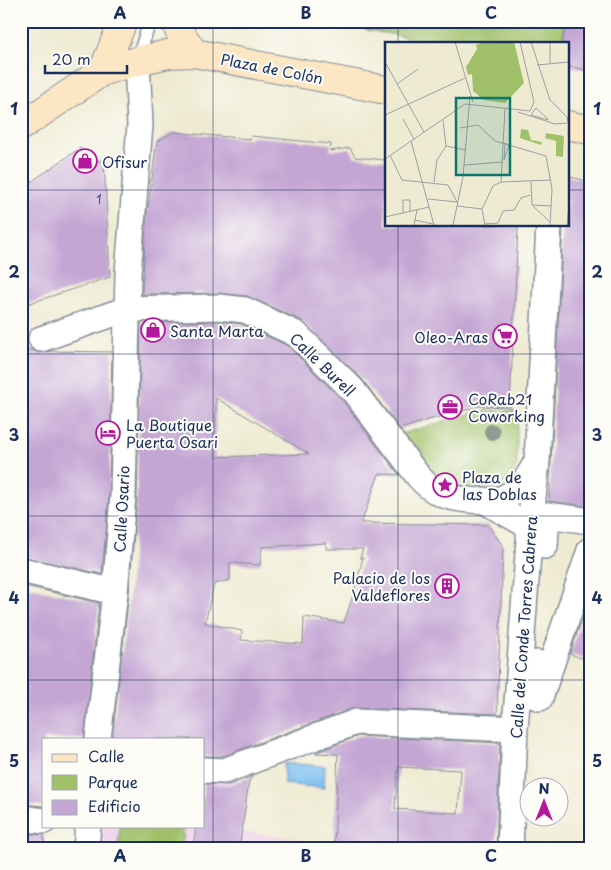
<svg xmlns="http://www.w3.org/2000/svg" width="611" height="870" viewBox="0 0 611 870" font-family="'Playpen Sans',sans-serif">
<rect width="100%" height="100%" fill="#fdfcf7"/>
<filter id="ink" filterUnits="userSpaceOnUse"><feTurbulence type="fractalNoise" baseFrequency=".02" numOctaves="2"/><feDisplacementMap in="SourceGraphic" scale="10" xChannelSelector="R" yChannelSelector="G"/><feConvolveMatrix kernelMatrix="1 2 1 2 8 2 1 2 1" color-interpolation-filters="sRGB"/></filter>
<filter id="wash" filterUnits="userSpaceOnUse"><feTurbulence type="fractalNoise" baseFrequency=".0096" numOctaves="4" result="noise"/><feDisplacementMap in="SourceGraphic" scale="20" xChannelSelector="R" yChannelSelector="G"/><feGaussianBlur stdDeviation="1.12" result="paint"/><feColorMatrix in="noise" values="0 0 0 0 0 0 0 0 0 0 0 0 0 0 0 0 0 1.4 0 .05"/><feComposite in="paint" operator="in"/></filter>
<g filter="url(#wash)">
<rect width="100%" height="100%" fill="#efebd3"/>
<!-- built -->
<path fill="#edd0e9" d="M 204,778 L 249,781 L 241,832 L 297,838 L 299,849 L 93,849 L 96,826 L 204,826 Z"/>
<!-- green -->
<path fill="#a0c069" stroke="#5e7864" d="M 319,21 L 566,21 L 562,44 L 443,44 Z
M 487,411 L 517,411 L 517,465 L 510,480 L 491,490 L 437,484 L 401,434 L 465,415 Z
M 120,826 L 184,826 L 182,849 L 118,849 Z"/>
<!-- water -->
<path fill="#7bbff2" stroke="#4b77a8" d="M 284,763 L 325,766 L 324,788 L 284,784 Z"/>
<g id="blocks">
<!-- building -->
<path fill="#c4a6d4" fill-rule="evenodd" d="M 566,21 L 590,21 L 590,71 L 567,66 L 567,44 L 562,44 Z
M 173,132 L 250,139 L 251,136 L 331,144 L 330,151 L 350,148 L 355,157 L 386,160 L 386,225 L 518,225 L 510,407 L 480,406 L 428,420 L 400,429 L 362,379 L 302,321 L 247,296 L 219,293 L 142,294 L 146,224 L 156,147 L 157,142 Z
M 80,148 L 97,161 L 104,161 L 110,277 L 21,306 L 21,189 Z
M 567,176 L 590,182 L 590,506 L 549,501 L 563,225 L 567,225 Z
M 218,321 L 241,324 L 288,346 L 341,399 L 399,475 L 379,474 L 361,523 L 488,525 L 503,546 L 497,714 L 356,708 L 351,709 L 222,756 L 204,756 L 204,739 L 112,739 L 129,594 L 137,497 L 141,323 ZM 216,398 L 309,454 L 215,457 ZM 326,543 L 326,549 L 363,549 L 360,558 L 363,558 L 354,592 L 344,623 L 304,617 L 303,644 L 241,640 L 242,631 L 205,623 L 214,584 L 230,580 L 230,563 L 260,565 L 262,547 Z
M 21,350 L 32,350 L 39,353 L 51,351 L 112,352 L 109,495 L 102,574 L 21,556 Z
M 21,585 L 99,603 L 84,739 L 44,739 L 44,806 L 21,804 Z
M 590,596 L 590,661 L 570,654 Z
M 358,736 L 500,743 L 496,849 L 334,849 L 338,754 L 315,753 ZM 398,767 L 461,770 L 458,813 L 395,809 Z
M 253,776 L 249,781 L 239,849 L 193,849 L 196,826 L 204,826 L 204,784 L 229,785 Z
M 21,833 L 44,835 L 44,849 L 21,849 Z"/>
</g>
</g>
<g filter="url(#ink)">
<use href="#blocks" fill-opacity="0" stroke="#858d98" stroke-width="1"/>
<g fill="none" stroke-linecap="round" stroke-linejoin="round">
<!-- lane casing -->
<g stroke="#858d98" stroke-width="15">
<path id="lane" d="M 137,61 L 150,21"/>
</g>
<!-- street casing -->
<g stroke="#858d98" stroke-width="28">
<path id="street" d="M 41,339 L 127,309 L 219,307 L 245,310 L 296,334 L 352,389 L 418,476 C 424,483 431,489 439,493 C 452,500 487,503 501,499 C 505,497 511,494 515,491 C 524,485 530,473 536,463
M 483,500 L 530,527 L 546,528
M 545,546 L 547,515 L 590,521
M 21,570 L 115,592
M 537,663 L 535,696 L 540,698 L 590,550
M 98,739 L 115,592 L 123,496 L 128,273 L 140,125 L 137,61
M 204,770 L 224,771 L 356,722 L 515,729
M 21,818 L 44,821
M 86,849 L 88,826
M 510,849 L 515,729 L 530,527 L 537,461 L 549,225"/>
</g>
<!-- secondary casing -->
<g stroke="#858d98" stroke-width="30">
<path id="secondary" d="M 176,21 L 179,31 L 194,53
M 103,71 L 123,21
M 567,125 L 590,130
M 21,126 L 103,71 L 137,61 L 168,54 L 194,53 L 386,90"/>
</g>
<!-- lane -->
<use href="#lane" stroke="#fff" stroke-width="12"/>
<!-- street -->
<use href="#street" stroke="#fff" stroke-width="25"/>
<!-- secondary -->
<use href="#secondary" stroke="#fce6c4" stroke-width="28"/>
</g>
<!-- trees -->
<circle fill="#909b94" cx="492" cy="432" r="8"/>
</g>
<!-- grid -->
<path fill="none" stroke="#1b2f5e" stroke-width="1" stroke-opacity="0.55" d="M 213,21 L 213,849M 398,21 L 398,44M 21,190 L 386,190M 567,190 L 590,190M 398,225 L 398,849M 21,354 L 590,354M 21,516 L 590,516M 21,680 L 590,680"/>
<!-- icons -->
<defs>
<g id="shop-ring" transform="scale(1.25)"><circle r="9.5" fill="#fdfcf7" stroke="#b5179e" stroke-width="1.5"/><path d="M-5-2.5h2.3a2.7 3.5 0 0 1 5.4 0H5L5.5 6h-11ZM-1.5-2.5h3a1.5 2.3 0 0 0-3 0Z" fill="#b5179e"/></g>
<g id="supermarket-ring" transform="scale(1.25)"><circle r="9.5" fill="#fdfcf7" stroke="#b5179e" stroke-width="1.5"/><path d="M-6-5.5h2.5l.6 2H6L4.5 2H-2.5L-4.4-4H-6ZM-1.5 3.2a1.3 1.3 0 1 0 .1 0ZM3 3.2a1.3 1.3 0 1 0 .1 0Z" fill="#b5179e"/></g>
<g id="office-ring" transform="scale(1.25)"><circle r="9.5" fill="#fdfcf7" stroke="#b5179e" stroke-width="1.5"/><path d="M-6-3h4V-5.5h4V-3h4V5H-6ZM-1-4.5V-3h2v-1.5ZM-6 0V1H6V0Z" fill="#b5179e"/></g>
<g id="hotel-ring" transform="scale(1.25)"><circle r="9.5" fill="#fdfcf7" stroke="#b5179e" stroke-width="1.5"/><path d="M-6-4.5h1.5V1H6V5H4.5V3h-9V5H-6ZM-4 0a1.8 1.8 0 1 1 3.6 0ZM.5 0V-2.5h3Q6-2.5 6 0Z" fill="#b5179e"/></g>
<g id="sight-ring" transform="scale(1.25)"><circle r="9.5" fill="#fdfcf7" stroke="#b5179e" stroke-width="1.5"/><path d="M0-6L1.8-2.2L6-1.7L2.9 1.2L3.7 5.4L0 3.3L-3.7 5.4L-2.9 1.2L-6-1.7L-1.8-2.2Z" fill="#b5179e"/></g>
<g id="building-ring" transform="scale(1.25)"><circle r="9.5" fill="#fdfcf7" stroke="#b5179e" stroke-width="1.5"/><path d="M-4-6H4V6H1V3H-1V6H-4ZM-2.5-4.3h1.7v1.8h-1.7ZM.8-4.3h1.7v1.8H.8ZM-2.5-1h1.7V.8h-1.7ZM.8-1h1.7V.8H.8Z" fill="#b5179e"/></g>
</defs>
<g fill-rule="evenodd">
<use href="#shop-ring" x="85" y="161"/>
<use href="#shop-ring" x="153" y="330"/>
<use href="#supermarket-ring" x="505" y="336"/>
<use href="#office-ring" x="450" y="407"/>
<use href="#hotel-ring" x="108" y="433"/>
<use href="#sight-ring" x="445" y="485"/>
<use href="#building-ring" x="447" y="586"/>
</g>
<g text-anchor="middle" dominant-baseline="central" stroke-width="4" stroke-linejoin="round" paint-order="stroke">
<!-- number labels -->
<g font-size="12" fill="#454d7c">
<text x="99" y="199">1</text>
</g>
<!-- street labels -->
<g font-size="15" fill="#1b2f5e" stroke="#fdfcf7">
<text transform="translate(272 68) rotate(11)">Plaza de Colón</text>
<text transform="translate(323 364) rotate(44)">Calle Burell</text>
<text transform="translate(121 509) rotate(-87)">Calle Osario</text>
<text transform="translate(523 627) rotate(-86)">Calle del Conde Torres Cabrera</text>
</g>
<!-- poi labels -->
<g font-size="15" fill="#1b2f5e" stroke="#fdfcf7" text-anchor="start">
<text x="102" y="161">Ofisur</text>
<text x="170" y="330">Santa Marta</text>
<text x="488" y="336" text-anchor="end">Oleo-Aras</text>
<text x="468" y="398">CoRab21<tspan x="468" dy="17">Coworking</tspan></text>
<text x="126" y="424">La Boutique<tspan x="126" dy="17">Puerta Osari</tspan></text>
<text x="462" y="476">Plaza de<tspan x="462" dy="17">las Doblas</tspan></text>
<text x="430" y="577" text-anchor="end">Palacio de los<tspan x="430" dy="17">Valdeflores</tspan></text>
</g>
</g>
<!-- overview -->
<g transform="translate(385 42)">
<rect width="184" height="184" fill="#efebd3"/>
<path d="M 98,0 L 129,0 L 139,41 L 120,61 L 99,58 L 88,49 L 87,32 L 83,33 L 81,25 L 92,7 L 91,3 ZM 136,87 L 143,88 L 146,98 L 157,100 L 156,103 L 135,96 ZM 161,91 L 179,94 L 178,115 L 171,114 L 171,99 L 160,96 Z" fill="#a0c069"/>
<path fill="none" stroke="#9aa0a4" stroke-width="1" d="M 70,0 L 88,60M 146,0 L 165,58 L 182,75 L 184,85M 165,0 L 165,21M 0,20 L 39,90M 152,23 L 184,20M 12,42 L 33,27M 151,66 L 162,76 L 163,78 L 146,73 ZM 133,70 L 170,82 L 182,81M 0,73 L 80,36M 18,77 L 29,97M 75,86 L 93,83 L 110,99 L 161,114 L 167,147 L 165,183M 26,99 L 49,183M 120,101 L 124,103 L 119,118 ZM 61,104 L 81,108M 184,107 L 184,128M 5,113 L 17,138 L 63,143 L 72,160M 0,117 L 80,62 L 145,69 L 149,60 L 135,0M 80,123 L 117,120M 49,140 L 52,118 L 61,104 L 58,78M 116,140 L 120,67M 146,140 L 147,163 L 165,180M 43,157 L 72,160M 147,163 L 166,164M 72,164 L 97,167M 18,171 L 18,158 L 25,158 L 25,170M 0,175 L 44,165M 30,178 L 48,182M 100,182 L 113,181 L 118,169 L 129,168 L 136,156 L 145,153M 29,183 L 32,168M 68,183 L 78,135 L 85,54M 100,183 L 97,167 L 108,144 L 116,140 L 166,138M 182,183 L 184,163"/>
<path fill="#0f766e" fill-opacity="0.15" stroke="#0f766e" stroke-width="2.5" d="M 71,56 L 125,56 L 125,133 L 71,133 Z"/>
<rect width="184" height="184" fill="none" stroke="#1b2f5e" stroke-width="2.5"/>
</g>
<!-- margin -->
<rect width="611" height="870" fill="none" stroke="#fdfcf7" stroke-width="55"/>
<!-- legend -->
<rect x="42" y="738" width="162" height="90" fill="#fdfcf7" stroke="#a3aaba"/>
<rect x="52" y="754" width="25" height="8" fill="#fce6c4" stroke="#a3aaba"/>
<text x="88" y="762" font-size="15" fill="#1b2f5e">Calle</text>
<rect x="52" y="775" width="25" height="15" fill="#a0c069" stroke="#a3aaba"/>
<text x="88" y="788" font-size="15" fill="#1b2f5e">Parque</text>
<rect x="52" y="800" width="25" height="15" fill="#c4a6d4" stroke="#a3aaba"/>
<text x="88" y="812" font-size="15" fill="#1b2f5e">Edificio</text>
<!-- north arrow -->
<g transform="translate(544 802)"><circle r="24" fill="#fdfcf7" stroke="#a3aaba"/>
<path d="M0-4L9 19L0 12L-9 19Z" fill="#b5179e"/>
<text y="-8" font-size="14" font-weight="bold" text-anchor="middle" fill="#1b2f5e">N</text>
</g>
<!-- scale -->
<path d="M45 65v8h82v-8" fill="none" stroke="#1b2f5e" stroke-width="2.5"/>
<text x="52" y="65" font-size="15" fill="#1b2f5e" stroke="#fdfcf7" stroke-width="4" paint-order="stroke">20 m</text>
<rect x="28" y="28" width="556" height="814" fill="none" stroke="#1b2f5e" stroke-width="2"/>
<g font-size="16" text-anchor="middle" font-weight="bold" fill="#1b2f5e">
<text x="120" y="19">A</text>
<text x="306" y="19">B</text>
<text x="491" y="19">C</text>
<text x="14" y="115">1</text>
<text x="597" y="115">1</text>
<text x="14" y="278">2</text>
<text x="597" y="278">2</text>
<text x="14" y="441">3</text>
<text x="597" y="441">3</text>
<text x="14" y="604">4</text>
<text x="597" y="604">4</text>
<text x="14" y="767">5</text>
<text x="597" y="767">5</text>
<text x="120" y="862">A</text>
<text x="306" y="862">B</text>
<text x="491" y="862">C</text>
</g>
</svg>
